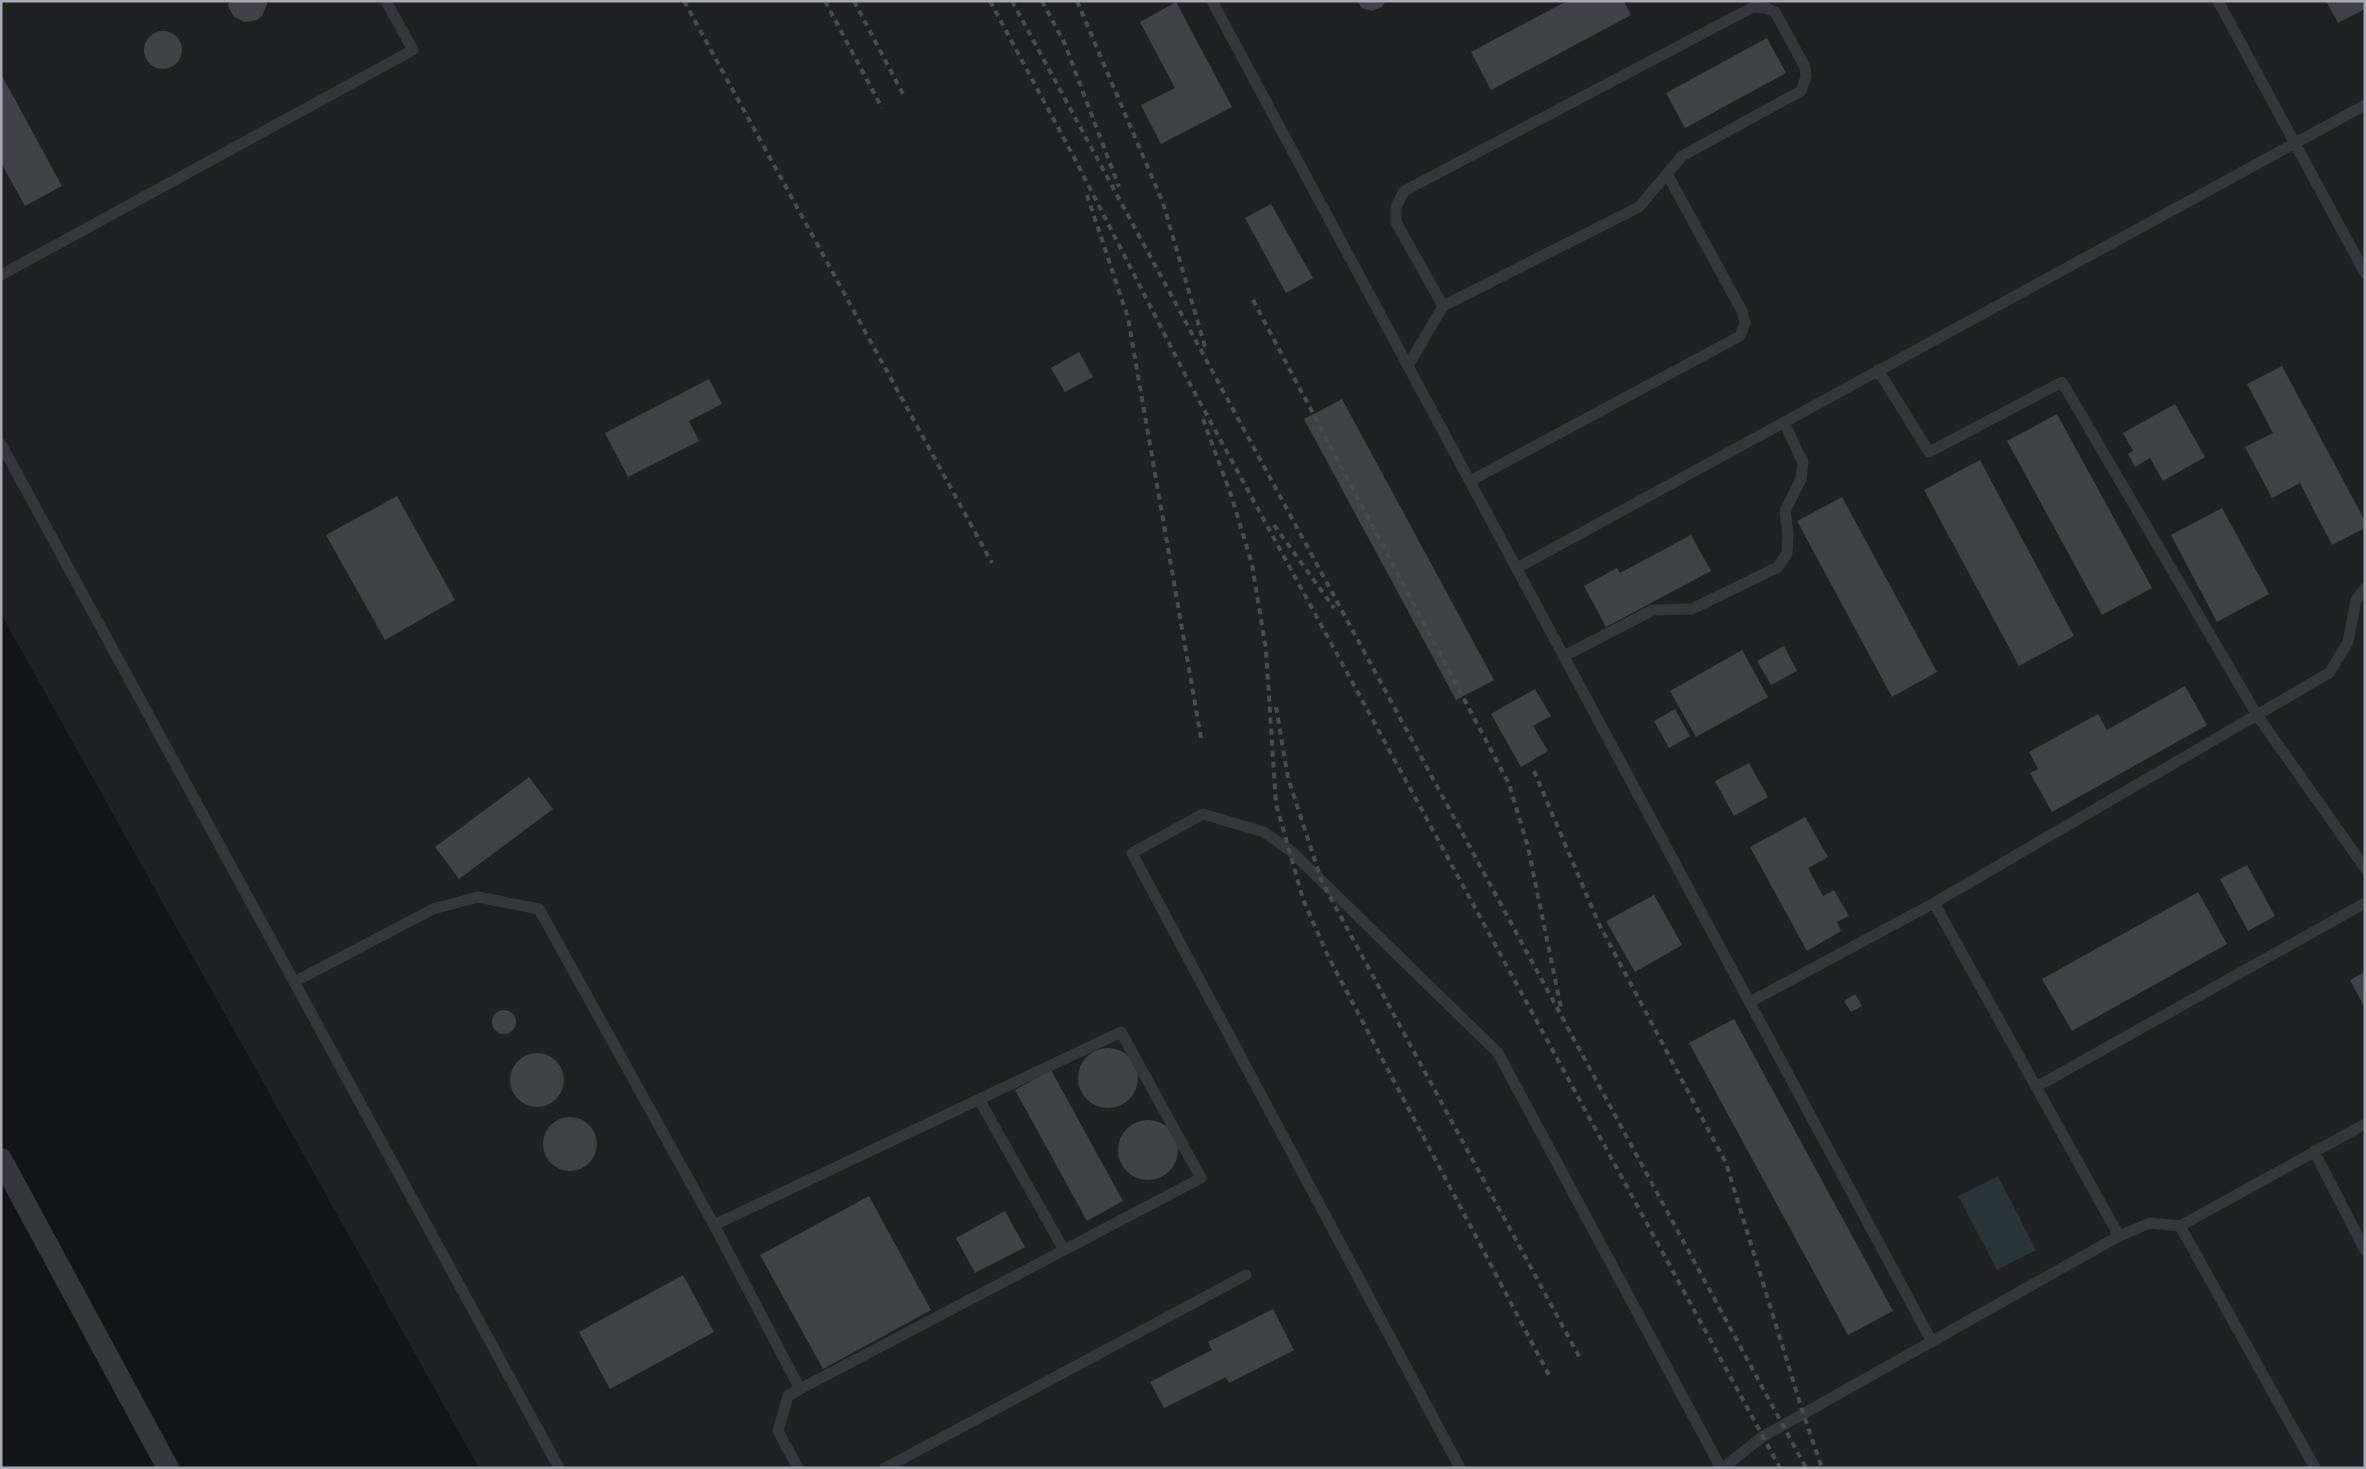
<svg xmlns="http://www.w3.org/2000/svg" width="2366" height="1469" viewBox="0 0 2366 1469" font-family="'Sofia Sans Condensed',sans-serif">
<rect width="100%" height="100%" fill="#131415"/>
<!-- built -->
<path fill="#1f2022" d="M 1,1 L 2365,1 L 2365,1468 L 479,1468 L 1,614 Z"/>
<!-- water -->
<path fill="#29343a" d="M 1998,1176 L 2036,1250 L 1997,1270 L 1958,1196 Z"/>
<!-- building -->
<path fill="#3f4146" d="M 229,1 L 267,1 L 267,4 L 262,16 L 257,20 L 245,22 L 234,17 L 228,6 Z
M 1357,1 L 1386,1 L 1382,7 L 1372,11 L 1362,8 Z
M 1567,1 L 1624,1 L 1631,15 L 1491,90 L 1471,52 Z
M 2326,1 L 2365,1 L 2365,9 L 2338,23 Z
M 1176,2 L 1232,107 L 1161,144 L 1141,105 L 1175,88 L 1140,22 Z
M144 50a19 19 0 1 1 38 0a19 19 0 1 1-38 0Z
M 1767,38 L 1786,73 L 1685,128 L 1666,93 Z
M 1,74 L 62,186 L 25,206 L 1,163 Z
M 1271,204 L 1313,278 L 1286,293 L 1245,218 Z
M 1079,352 L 1093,377 L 1065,392 L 1051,368 Z
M 2282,366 L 2365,521 L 2365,528 L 2332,545 L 2300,483 L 2272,498 L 2245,447 L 2273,433 L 2247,384 Z
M 709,379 L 722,404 L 689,421 L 699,441 L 628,477 L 605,433 Z
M 1342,399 L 1494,680 L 1456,700 L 1304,419 Z
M 2175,404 L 2205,457 L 2163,481 L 2150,458 L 2135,467 L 2128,454 L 2133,451 L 2123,433 Z
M 2057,414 L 2152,588 L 2102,615 L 2007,441 Z
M 1980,460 L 2074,636 L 2019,666 L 1924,490 Z
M 397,496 L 455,600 L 385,640 L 326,535 Z
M 1842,497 L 1937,672 L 1892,697 L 1797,521 Z
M 2222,508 L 2269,594 L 2217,622 L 2171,535 Z
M 1691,535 L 1711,571 L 1606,627 L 1584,586 L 1617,568 L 1620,573 Z
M 1784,646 L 1797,671 L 1771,685 L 1757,661 Z
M 1742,650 L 1768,697 L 1696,737 L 1670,691 Z
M 2185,686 L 2207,725 L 2052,812 L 2030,773 L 2038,769 L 2029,752 L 2098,714 L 2107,730 Z
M 1535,689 L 1551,716 L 1533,726 L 1548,751 L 1521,767 L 1491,714 Z
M 1675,709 L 1690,736 L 1669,748 L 1654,721 Z
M 1749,763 L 1768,797 L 1734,816 L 1715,781 Z
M 529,777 L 553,809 L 459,879 L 435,847 Z
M 1805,817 L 1828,857 L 1808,868 L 1823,896 L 1834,890 L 1849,916 L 1837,922 L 1841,931 L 1807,951 L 1750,847 Z
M 2247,865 L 2275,916 L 2248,931 L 2220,879 Z
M 2198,892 L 2227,944 L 2072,1031 L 2042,979 Z
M 1654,895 L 1682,945 L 1635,972 L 1606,921 Z
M 2365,972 L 2365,1008 L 2350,980 Z
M 1855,994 L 1862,1006 L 1851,1012 L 1844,1001 Z
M492 1022a12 12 0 1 1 24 0a12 12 0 1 1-24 0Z
M 1734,1019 L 1893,1311 L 1848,1335 L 1689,1043 Z
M1078 1078a30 30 0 1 1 60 0a30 30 0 1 1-60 0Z
M510 1080a27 27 0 1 1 54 0a27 27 0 1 1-54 0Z
M 1051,1070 L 1123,1201 L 1087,1221 L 1015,1090 Z
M543 1144a27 27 0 1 1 54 0a27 27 0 1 1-54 0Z
M1118 1150a30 30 0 1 1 60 0a30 30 0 1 1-60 0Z
M 869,1196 L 931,1310 L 823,1369 L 760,1255 Z
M 1005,1211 L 1025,1247 L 975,1273 L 956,1238 Z
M 683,1275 L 714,1332 L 610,1389 L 579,1332 Z
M 1273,1309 L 1294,1350 L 1229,1383 L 1226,1377 L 1164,1408 L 1150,1382 L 1212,1350 L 1208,1342 Z"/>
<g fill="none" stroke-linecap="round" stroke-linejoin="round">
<!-- lane -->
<path stroke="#34363b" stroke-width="11" d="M 1212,1 L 1932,1342
M 2218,1 L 2365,273
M 1,275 L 413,50 L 386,1
M 1408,366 L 1443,306 L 1396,222 L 1396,207 L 1404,191 L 1753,7 L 1766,8 L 1775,12 L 1805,67 L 1806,77 L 1801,91 L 1682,156 L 1639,207 L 1443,306
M 1878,370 L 1929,452 L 2062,382 L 2257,715 L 2365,868
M 1,444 L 559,1468
M 1470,481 L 1740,336 L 1745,323 L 1742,311 L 1667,174
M 1517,568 L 2365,105
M 1564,656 L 1653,610 L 1692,609 L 1778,567 L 1787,553 L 1788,534 L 1785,511 L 1801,479 L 1803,463 L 1784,422
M 1934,903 L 2329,673 L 2348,642 L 2356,600 L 2365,588
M 294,982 L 433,909 L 478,897 L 539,909 L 714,1225
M 1750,1002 L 1934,903 L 2119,1236
M 2036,1087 L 2365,903
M 980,1101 L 1064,1250
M 2314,1151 L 2365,1250
M 2180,1226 L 2315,1468
M 798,1468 L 778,1431 L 788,1396 L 800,1389 L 1201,1178 L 1121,1032 L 714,1225 L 800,1389
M 885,1468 L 1246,1275
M 1460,1468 L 1132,853 L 1203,814 L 1264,832 L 1291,851 L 1498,1053 L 1721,1468
M 1723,1468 L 1762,1437 L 2119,1236 L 2150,1223 L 2180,1226 L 2365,1124"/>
<!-- street -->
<path stroke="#34363b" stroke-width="22" d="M 1,1159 L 168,1468"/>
<!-- rail -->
<path stroke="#474a50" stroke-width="4" stroke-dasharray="6 5" stroke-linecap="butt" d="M 684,1 L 992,563
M 825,1 L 882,108
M 854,1 L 904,96
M 990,1 L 1076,161 L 1190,384 L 1780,1468
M 1012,1 L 1806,1468
M 1042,1 L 1064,42 L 1119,187
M 1077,1 L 1163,203 L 1206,350
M 1087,195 L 1128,318 L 1201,738
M 1253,300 L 1509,784 L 1528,847 L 1561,1008
M 1203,419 L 1231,495 L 1252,564 L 1266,650 L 1276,804 L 1303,899 L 1327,954 L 1551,1379
M 1274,525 L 1334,608
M 1276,707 L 1288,778 L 1322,882 L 1581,1360
M 1534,771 L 1599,924 L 1726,1163 L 1803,1413 L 1822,1468"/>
</g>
<!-- border -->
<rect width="2366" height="1469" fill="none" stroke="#a4abb7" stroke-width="5"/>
</svg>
